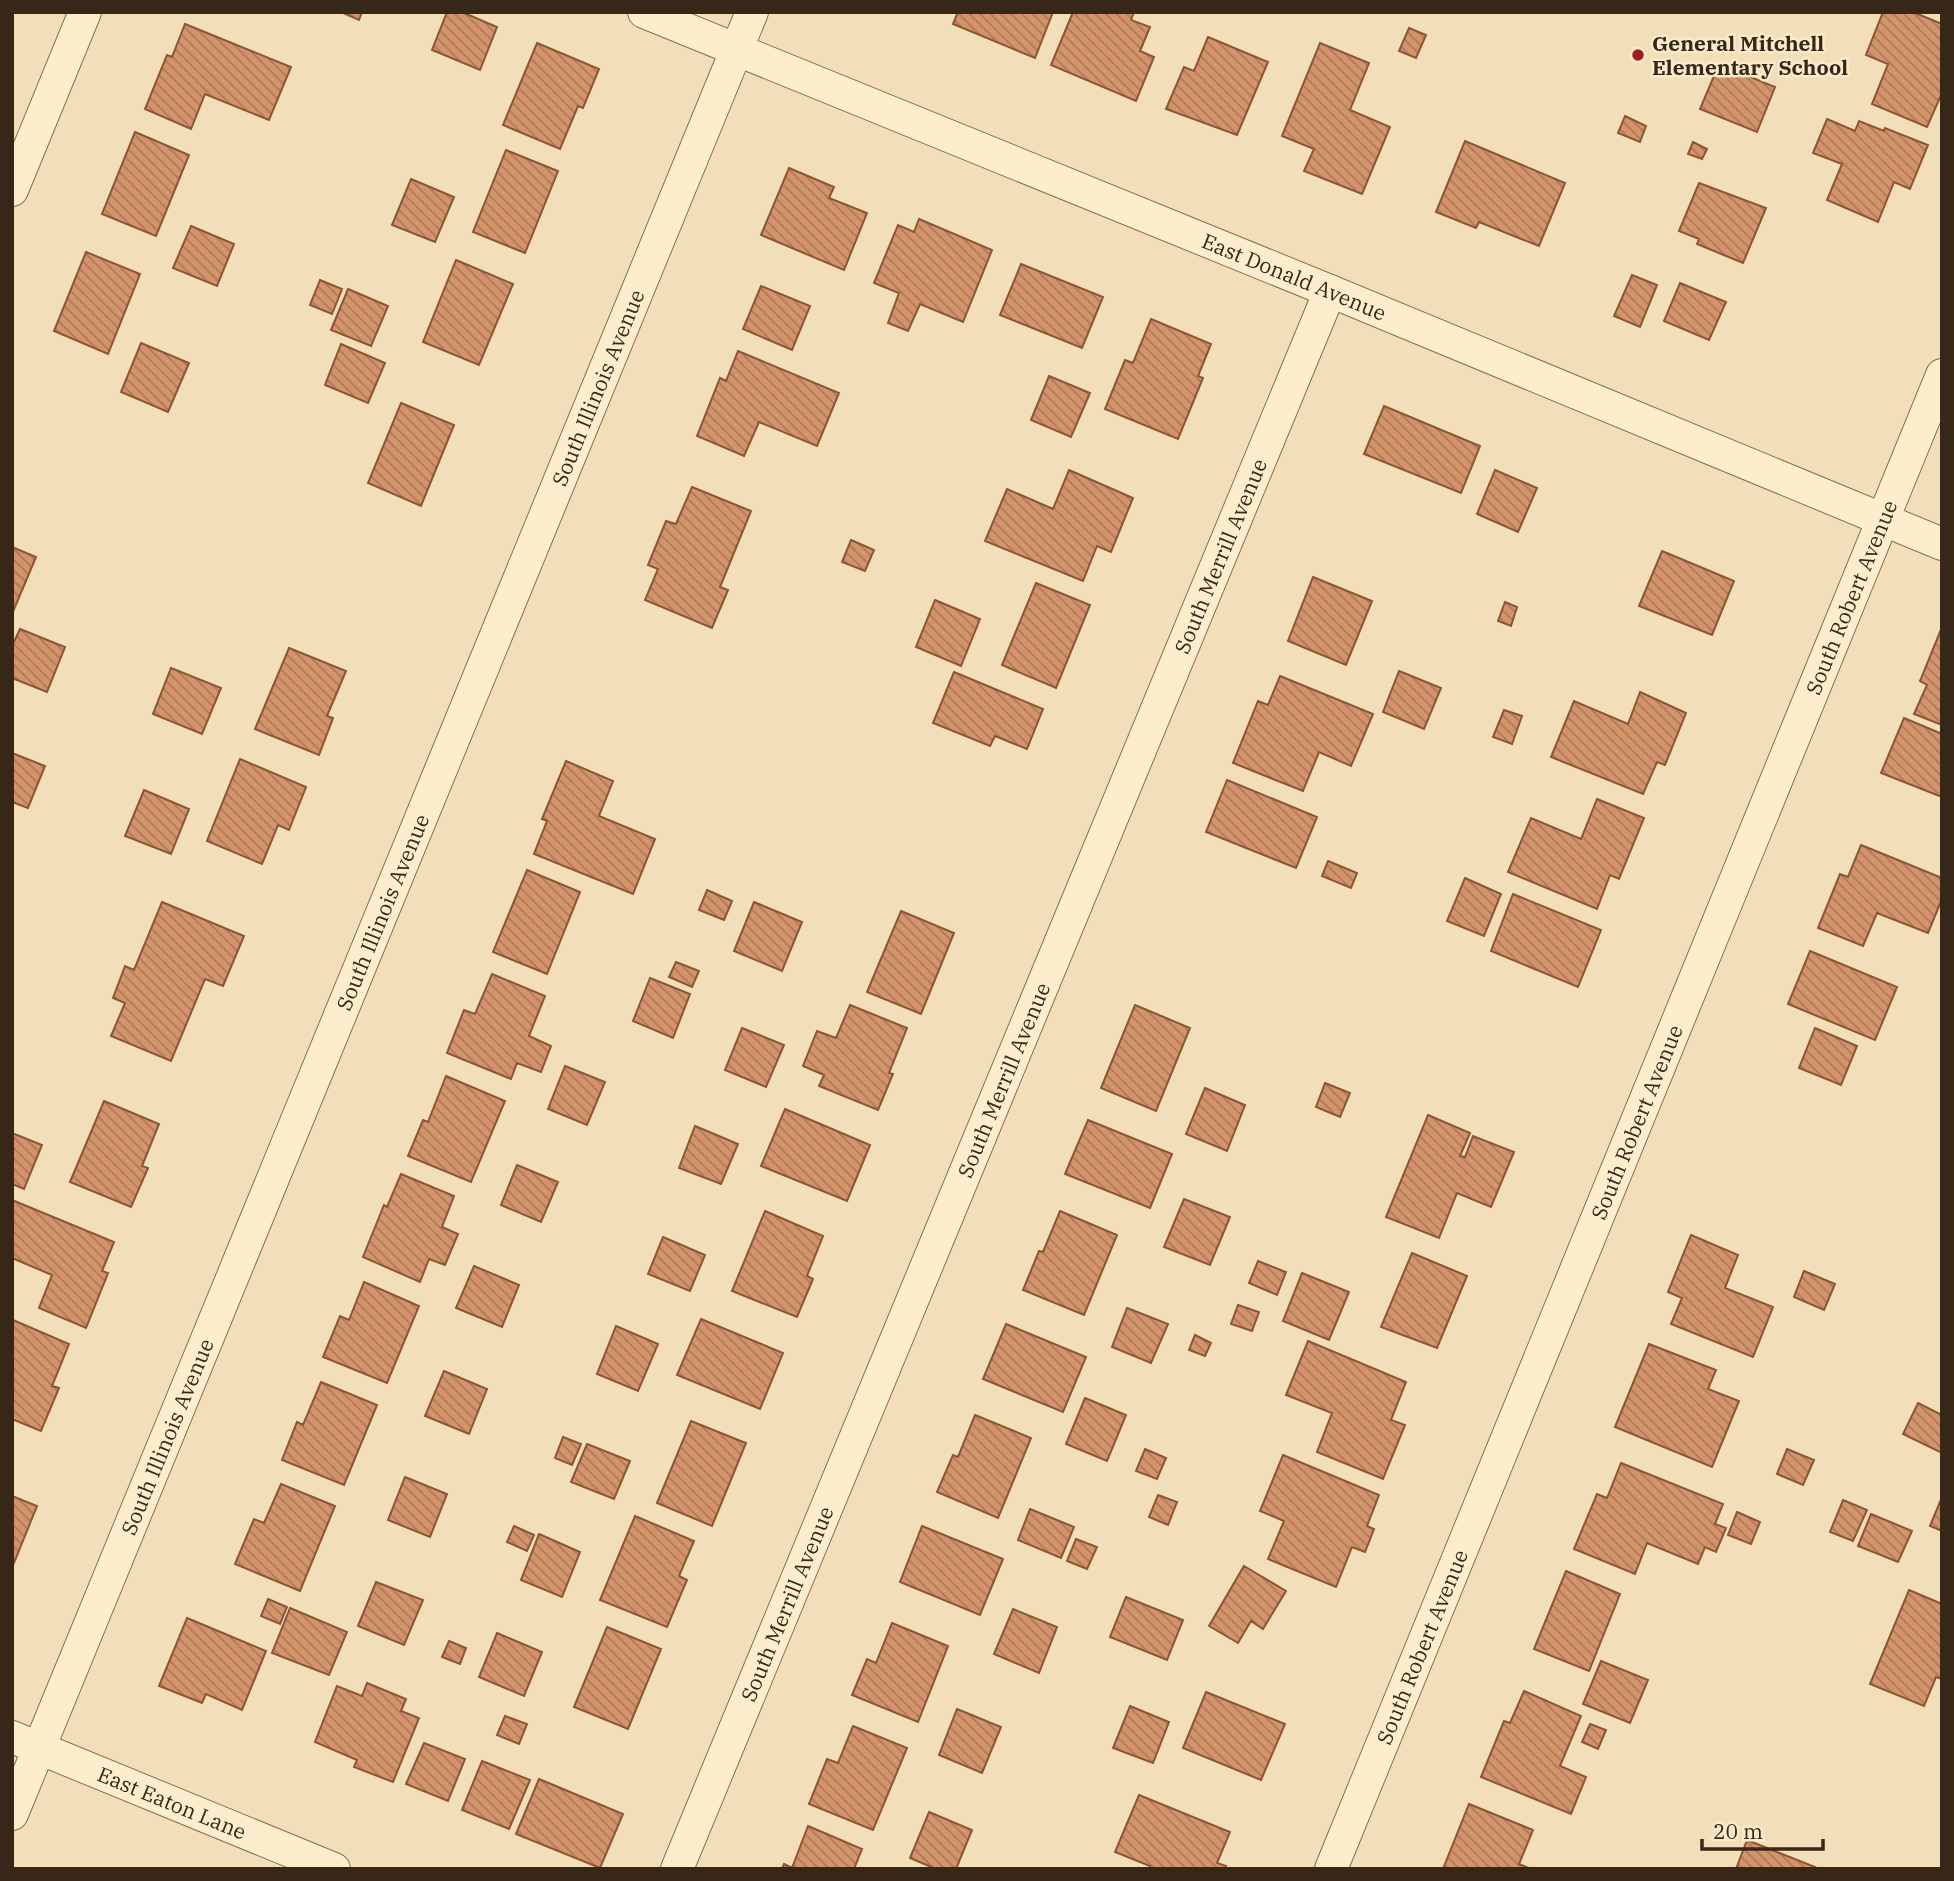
<svg xmlns="http://www.w3.org/2000/svg" width="1954" height="1881" viewBox="0 0 1954 1881" font-family="'IBM Plex Serif',serif">
<defs>
<pattern id="building-back-hatch" width="6" height="6" patternUnits="userSpaceOnUse" patternTransform="scale(1.75)"><rect width="6" height="6" fill="#d4946b"/><path d="M-1 5l2 2M0 0l6 6M5-1l2 2" fill="none" stroke="#ad7957"/></pattern>
</defs>
<rect width="100%" height="100%" fill="#f2dfba"/>
<!-- building -->
<path fill="url(#building-back-hatch)" stroke="#8b5536" stroke-width="2" d="M 341,12 L 362,12 L 359,20 Z
M 447,12 L 462,12 L 497,27 L 480,70 L 432,50 Z
M 958,12 L 1053,12 L 1035,58 L 953,24 Z
M 1073,12 L 1134,12 L 1131,20 L 1150,27 L 1140,51 L 1154,57 L 1136,101 L 1051,65 Z
M 1883,12 L 1913,12 L 1942,24 L 1942,93 L 1927,127 L 1872,104 L 1888,64 L 1866,55 Z
M 185,24 L 291,67 L 269,120 L 205,94 L 191,129 L 145,109 L 167,55 L 172,57 Z
M 1409,28 L 1426,35 L 1416,58 L 1399,51 Z
M 1208,37 L 1268,62 L 1237,135 L 1166,109 L 1184,67 L 1194,71 Z
M 537,43 L 599,69 L 583,108 L 578,106 L 560,149 L 503,125 Z
M 1320,43 L 1369,63 L 1350,110 L 1390,127 L 1362,194 L 1304,171 L 1314,149 L 1282,136 Z
M 1719,64 L 1775,87 L 1757,132 L 1700,109 Z
M 1625,116 L 1646,126 L 1640,142 L 1618,133 Z
M 1827,119 L 1855,131 L 1859,121 L 1884,131 L 1885,128 L 1928,145 L 1910,189 L 1894,182 L 1878,222 L 1827,200 L 1842,164 L 1813,153 Z
M 135,132 L 189,155 L 156,236 L 102,214 Z
M 1465,141 L 1565,183 L 1539,246 L 1479,222 L 1476,228 L 1436,212 Z
M 1693,142 L 1707,149 L 1702,159 L 1688,154 Z
M 506,150 L 558,171 L 525,253 L 473,232 Z
M 789,168 L 834,187 L 829,198 L 867,213 L 844,270 L 761,235 Z
M 411,179 L 454,197 L 435,242 L 392,225 Z
M 1699,183 L 1766,208 L 1743,263 L 1697,244 L 1699,239 L 1679,231 Z
M 919,219 L 992,250 L 963,322 L 920,304 L 908,331 L 888,323 L 899,293 L 874,283 L 898,225 L 914,232 Z
M 191,226 L 234,244 L 217,286 L 173,268 Z
M 86,252 L 140,274 L 108,354 L 54,331 Z
M 456,260 L 513,284 L 479,365 L 423,342 Z
M 1021,264 L 1103,297 L 1082,348 L 1000,315 Z
M 1632,275 L 1657,285 L 1640,327 L 1614,316 Z
M 320,280 L 342,289 L 332,314 L 310,305 Z
M 1680,283 L 1726,302 L 1709,340 L 1664,321 Z
M 761,286 L 810,306 L 792,350 L 743,329 Z
M 348,289 L 388,306 L 371,346 L 331,330 Z
M 1151,319 L 1211,344 L 1198,376 L 1203,378 L 1178,439 L 1105,409 L 1125,360 L 1133,363 Z
M 141,343 L 189,363 L 168,412 L 121,392 Z
M 341,344 L 385,363 L 368,403 L 325,385 Z
M 738,351 L 839,393 L 817,446 L 759,422 L 744,456 L 697,436 L 720,378 L 726,381 Z
M 1049,376 L 1090,393 L 1071,437 L 1031,420 Z
M 401,403 L 454,425 L 421,506 L 368,483 Z
M 1384,406 L 1480,446 L 1461,493 L 1364,454 Z
M 1069,470 L 1133,498 L 1111,552 L 1097,546 L 1083,581 L 985,541 L 1007,489 L 1053,509 Z
M 1495,470 L 1537,488 L 1518,532 L 1477,514 Z
M 692,487 L 751,511 L 720,587 L 728,590 L 712,628 L 645,600 L 658,569 L 648,565 L 666,521 L 676,524 Z
M 851,540 L 874,550 L 865,571 L 842,562 Z
M 12,547 L 36,557 L 12,614 Z
M 1662,551 L 1734,581 L 1712,635 L 1639,606 Z
M 1313,577 L 1372,601 L 1346,665 L 1288,641 Z
M 1036,583 L 1090,605 L 1056,688 L 1002,665 Z
M 935,600 L 980,619 L 961,666 L 916,647 Z
M 1505,602 L 1517,607 L 1511,626 L 1498,621 Z
M 1942,627 L 1942,725 L 1914,714 L 1927,685 L 1920,681 Z
M 20,629 L 65,647 L 47,692 L 12,678 L 12,646 Z
M 289,648 L 346,671 L 327,716 L 333,718 L 319,755 L 255,729 Z
M 171,668 L 221,688 L 202,734 L 153,714 Z
M 1399,671 L 1441,688 L 1424,729 L 1383,712 Z
M 954,672 L 1043,709 L 1027,749 L 995,736 L 990,746 L 933,723 Z
M 1280,676 L 1373,714 L 1351,766 L 1319,752 L 1303,791 L 1233,763 L 1258,701 L 1268,705 Z
M 1640,692 L 1686,713 L 1665,765 L 1657,762 L 1643,794 L 1551,757 L 1574,701 L 1628,724 Z
M 1504,710 L 1522,716 L 1512,744 L 1493,737 Z
M 1904,718 L 1942,734 L 1942,797 L 1881,773 Z
M 12,753 L 45,766 L 28,808 L 12,802 Z
M 240,759 L 306,787 L 289,830 L 278,825 L 262,864 L 207,841 Z
M 566,761 L 613,781 L 599,816 L 655,839 L 633,894 L 534,854 L 547,821 L 542,819 Z
M 1227,780 L 1317,817 L 1296,868 L 1206,832 Z
M 144,790 L 189,809 L 171,854 L 125,836 Z
M 1597,799 L 1644,818 L 1619,879 L 1610,875 L 1597,909 L 1508,872 L 1531,818 L 1581,839 Z
M 1861,845 L 1942,878 L 1942,899 L 1928,933 L 1877,913 L 1863,946 L 1818,928 L 1840,874 L 1848,877 Z
M 1328,861 L 1357,873 L 1351,888 L 1322,876 Z
M 527,870 L 580,892 L 547,974 L 493,952 Z
M 1465,878 L 1501,894 L 1484,936 L 1447,921 Z
M 707,890 L 732,901 L 724,920 L 699,910 Z
M 1513,894 L 1601,930 L 1578,987 L 1491,951 Z
M 162,902 L 244,936 L 223,986 L 205,979 L 171,1061 L 111,1036 L 125,1003 L 113,998 L 125,966 L 134,970 Z
M 754,902 L 802,922 L 782,971 L 734,951 Z
M 901,911 L 954,933 L 921,1014 L 867,992 Z
M 1810,951 L 1897,987 L 1875,1040 L 1788,1004 Z
M 676,962 L 699,971 L 692,987 L 669,977 Z
M 492,974 L 545,996 L 529,1036 L 551,1046 L 541,1072 L 517,1063 L 511,1079 L 447,1053 L 464,1010 L 475,1014 Z
M 650,978 L 690,994 L 673,1038 L 633,1021 Z
M 850,1005 L 907,1028 L 889,1073 L 893,1074 L 878,1110 L 819,1086 L 824,1075 L 803,1066 L 817,1031 L 836,1038 Z
M 1135,1005 L 1190,1028 L 1156,1111 L 1101,1088 Z
M 742,1028 L 784,1045 L 766,1087 L 725,1070 Z
M 1815,1028 L 1857,1046 L 1841,1085 L 1799,1068 Z
M 565,1066 L 605,1082 L 587,1125 L 548,1109 Z
M 446,1076 L 505,1101 L 471,1182 L 408,1156 L 423,1120 L 428,1122 Z
M 1325,1083 L 1350,1093 L 1340,1117 L 1316,1107 Z
M 1205,1088 L 1245,1105 L 1227,1151 L 1186,1134 Z
M 104,1101 L 159,1124 L 142,1166 L 148,1168 L 131,1207 L 70,1182 Z
M 785,1109 L 870,1145 L 847,1201 L 761,1166 Z
M 1428,1115 L 1470,1133 L 1460,1156 L 1465,1157 L 1473,1136 L 1514,1152 L 1491,1207 L 1457,1193 L 1439,1238 L 1386,1217 Z
M 1088,1120 L 1172,1154 L 1150,1208 L 1065,1174 Z
M 695,1126 L 738,1144 L 721,1184 L 679,1168 Z
M 12,1133 L 42,1145 L 24,1189 L 12,1184 Z
M 517,1165 L 558,1182 L 541,1222 L 501,1205 Z
M 401,1174 L 454,1196 L 442,1227 L 458,1234 L 445,1265 L 429,1259 L 420,1282 L 363,1257 L 384,1205 L 387,1207 Z
M 1184,1199 L 1230,1217 L 1210,1265 L 1164,1247 Z
M 12,1200 L 114,1242 L 102,1271 L 108,1273 L 86,1328 L 39,1308 L 52,1275 L 12,1258 Z
M 765,1211 L 823,1236 L 807,1276 L 813,1279 L 797,1317 L 732,1291 Z
M 1060,1211 L 1117,1235 L 1084,1315 L 1023,1290 L 1039,1251 L 1043,1252 Z
M 1691,1235 L 1738,1255 L 1725,1288 L 1773,1307 L 1753,1357 L 1671,1324 L 1682,1298 L 1668,1292 Z
M 663,1237 L 705,1255 L 690,1291 L 648,1274 Z
M 1412,1253 L 1467,1276 L 1437,1348 L 1381,1327 Z
M 1258,1261 L 1286,1272 L 1277,1295 L 1249,1283 Z
M 474,1266 L 519,1285 L 502,1327 L 456,1308 Z
M 1804,1271 L 1835,1284 L 1824,1310 L 1794,1297 Z
M 1302,1273 L 1349,1292 L 1329,1340 L 1283,1321 Z
M 364,1282 L 419,1306 L 387,1383 L 323,1357 L 340,1316 L 349,1320 Z
M 1238,1305 L 1259,1312 L 1252,1331 L 1231,1324 Z
M 1127,1308 L 1168,1324 L 1151,1363 L 1112,1347 Z
M 701,1319 L 783,1353 L 760,1409 L 677,1375 Z
M 13,1320 L 69,1344 L 52,1386 L 59,1388 L 41,1431 L 12,1419 Z
M 1006,1324 L 1086,1357 L 1063,1412 L 983,1379 Z
M 616,1326 L 658,1344 L 638,1391 L 597,1374 Z
M 1195,1335 L 1211,1343 L 1205,1356 L 1189,1350 Z
M 1308,1341 L 1406,1382 L 1391,1420 L 1405,1425 L 1383,1479 L 1317,1452 L 1332,1413 L 1286,1395 Z
M 1649,1344 L 1716,1370 L 1708,1389 L 1739,1401 L 1712,1467 L 1615,1427 Z
M 444,1371 L 487,1389 L 469,1434 L 425,1416 Z
M 321,1382 L 377,1405 L 344,1485 L 282,1460 L 297,1422 L 303,1425 Z
M 1085,1398 L 1126,1415 L 1107,1461 L 1066,1444 Z
M 1918,1403 L 1942,1415 L 1942,1453 L 1903,1434 Z
M 975,1415 L 1031,1438 L 998,1518 L 937,1492 L 953,1455 L 958,1457 Z
M 691,1421 L 746,1443 L 712,1526 L 657,1503 Z
M 563,1437 L 581,1444 L 572,1465 L 555,1458 Z
M 587,1444 L 630,1461 L 614,1499 L 571,1482 Z
M 1145,1449 L 1166,1458 L 1157,1479 L 1136,1471 Z
M 1787,1449 L 1814,1460 L 1803,1485 L 1777,1474 Z
M 1283,1455 L 1379,1495 L 1367,1526 L 1374,1529 L 1365,1552 L 1352,1547 L 1336,1587 L 1268,1559 L 1284,1521 L 1260,1511 Z
M 1621,1463 L 1723,1504 L 1715,1524 L 1726,1528 L 1716,1552 L 1705,1547 L 1698,1564 L 1647,1543 L 1635,1574 L 1574,1549 L 1597,1494 L 1607,1498 Z
M 405,1477 L 447,1494 L 430,1537 L 388,1520 Z
M 281,1484 L 335,1506 L 300,1591 L 235,1564 L 254,1519 L 264,1523 Z
M 1158,1495 L 1177,1502 L 1168,1525 L 1149,1517 Z
M 12,1496 L 37,1506 L 12,1568 Z
M 1942,1497 L 1942,1531 L 1930,1526 Z
M 1843,1500 L 1867,1510 L 1853,1541 L 1830,1532 Z
M 1030,1509 L 1074,1527 L 1061,1558 L 1018,1540 Z
M 1737,1512 L 1760,1522 L 1751,1544 L 1728,1535 Z
M 1871,1514 L 1912,1531 L 1898,1562 L 1858,1546 Z
M 635,1516 L 694,1541 L 679,1576 L 687,1580 L 667,1627 L 600,1600 Z
M 514,1526 L 534,1535 L 527,1551 L 507,1542 Z
M 922,1526 L 1003,1559 L 980,1615 L 900,1582 Z
M 539,1534 L 580,1552 L 562,1597 L 521,1580 Z
M 1076,1539 L 1097,1547 L 1087,1569 L 1067,1561 Z
M 1244,1566 L 1286,1591 L 1263,1629 L 1251,1621 L 1238,1643 L 1209,1626 Z
M 1566,1571 L 1620,1594 L 1589,1671 L 1534,1649 Z
M 376,1582 L 423,1600 L 404,1645 L 358,1626 Z
M 1909,1590 L 1942,1604 L 1942,1679 L 1936,1677 L 1924,1706 L 1870,1684 Z
M 1126,1597 L 1183,1620 L 1167,1660 L 1110,1637 Z
M 268,1599 L 287,1607 L 280,1624 L 261,1616 Z
M 290,1608 L 347,1632 L 329,1675 L 272,1653 Z
M 1013,1609 L 1057,1627 L 1039,1673 L 994,1654 Z
M 187,1618 L 266,1651 L 242,1710 L 206,1694 L 202,1703 L 159,1686 Z
M 892,1623 L 948,1646 L 918,1722 L 852,1695 L 867,1659 L 876,1663 Z
M 607,1627 L 661,1649 L 628,1729 L 574,1707 Z
M 497,1633 L 542,1652 L 524,1696 L 479,1677 Z
M 449,1641 L 466,1648 L 460,1664 L 442,1657 Z
M 1601,1661 L 1648,1680 L 1630,1723 L 1583,1704 Z
M 367,1683 L 406,1699 L 401,1711 L 419,1718 L 393,1782 L 354,1767 L 357,1760 L 315,1742 L 337,1686 L 362,1696 Z
M 1524,1691 L 1581,1716 L 1560,1766 L 1586,1777 L 1571,1814 L 1481,1777 L 1504,1721 L 1510,1723 Z
M 1206,1692 L 1285,1724 L 1261,1780 L 1183,1748 Z
M 1130,1706 L 1169,1722 L 1153,1763 L 1113,1748 Z
M 957,1709 L 1001,1727 L 982,1773 L 939,1755 Z
M 505,1716 L 527,1724 L 519,1744 L 497,1735 Z
M 1590,1724 L 1606,1730 L 1598,1749 L 1582,1742 Z
M 853,1726 L 907,1748 L 873,1830 L 809,1804 L 827,1759 L 838,1763 Z
M 424,1743 L 465,1759 L 448,1801 L 406,1784 Z
M 482,1761 L 530,1780 L 509,1829 L 462,1810 Z
M 539,1779 L 623,1814 L 600,1868 L 516,1834 Z
M 1139,1795 L 1230,1832 L 1217,1863 L 1226,1866 L 1224,1869 L 1149,1869 L 1150,1866 L 1115,1852 Z
M 1469,1804 L 1533,1830 L 1519,1864 L 1531,1869 L 1443,1869 Z
M 929,1812 L 972,1830 L 956,1869 L 936,1869 L 910,1858 Z
M 808,1826 L 862,1849 L 854,1869 L 782,1869 L 784,1864 L 792,1868 Z
M 1747,1840 L 1815,1867 L 1814,1869 L 1736,1869 Z"/>
<g fill="none" stroke-linecap="round" stroke-linejoin="round">
<!-- minor casing -->
<g stroke="#8a6e53" stroke-width="34">
<g id="minor">
<path id="s1" d="M 644,12 L 1330,291 L 1942,544"/>
<path d="M 12,190 L 85,12"/>
<path id="s2" d="M 12,1737 L 334,1869"/>
<path id="s3" d="M 12,1814 L 752,12"/>
<path id="s4" d="M 677,1869 L 1330,291"/>
<path id="s5" d="M 1331,1869 L 1942,375"/>
</g>
</g>
<!-- minor -->
<use href="#minor" stroke="#fcedcd" stroke-width="32"/>
</g>
<!-- markers -->
<circle fill="#9e1d22" stroke="#f9eaca" stroke-width="2.5" cx="1638" cy="55" r="7"/>
<g text-anchor="middle" dominant-baseline="central" stroke-width="5" stroke-linejoin="round" paint-order="stroke">
<!-- poi labels -->
<g font-size="21" font-weight="bold" fill="#372719" stroke="#f9eaca" text-anchor="start">
<text x="1652" y="43">General Mitchell<tspan x="1652" dy="24">Elementary School</tspan></text>
</g>
<!-- street labels -->
<g font-size="21" fill="#372719" stroke="#f9eaca">
<text stroke="none"><textPath href="#s1" startOffset="702">East Donald Avenue</textPath></text>
<text stroke="none"><textPath href="#s3" startOffset="1542">South Illinois Avenue</textPath></text>
<text stroke="none"><textPath href="#s4" startOffset="1421">South Merrill Avenue</textPath></text>
<text stroke="none"><textPath href="#s5" startOffset="1374">South Robert Avenue</textPath></text>
<text stroke="none"><textPath href="#s3" startOffset="975">South Illinois Avenue</textPath></text>
<text stroke="none"><textPath href="#s4" startOffset="854">South Merrill Avenue</textPath></text>
<text stroke="none"><textPath href="#s5" startOffset="807">South Robert Avenue</textPath></text>
<text stroke="none"><textPath href="#s3" startOffset="408">South Illinois Avenue</textPath></text>
<text stroke="none"><textPath href="#s4" startOffset="287">South Merrill Avenue</textPath></text>
<text stroke="none"><textPath href="#s5" startOffset="240">South Robert Avenue</textPath></text>
<text stroke="none"><textPath href="#s2" startOffset="173">East Eaton Lane</textPath></text>
</g>
</g>
<!-- border -->
<rect width="1954" height="1881" fill="none" stroke="#372719" stroke-width="28"/>
<!-- scale -->
<path d="M1702 1839v10h121v-10" fill="none" stroke="#372719" stroke-width="3.5"/>
<text x="1713" y="1839" font-size="21" fill="#372719" stroke="#f9eaca" stroke-width="5" paint-order="stroke">20 m</text>
</svg>
